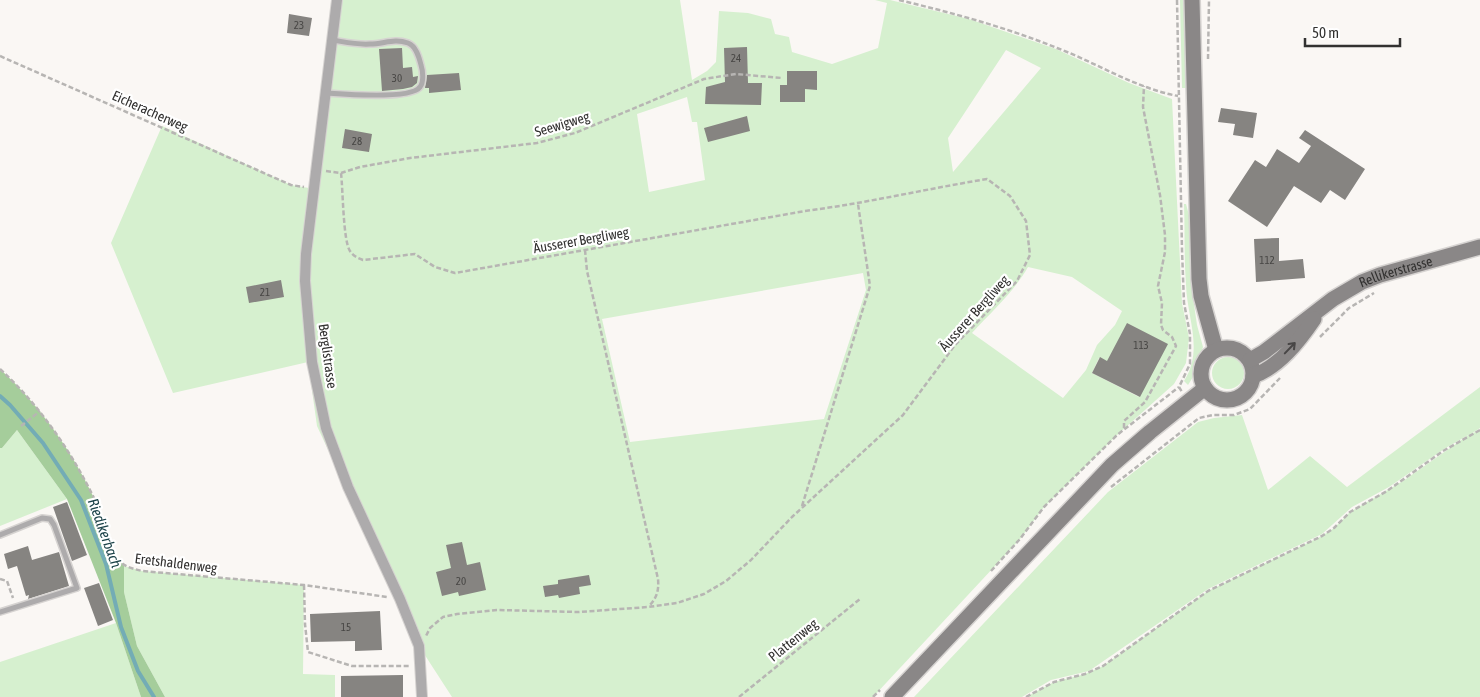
<svg xmlns="http://www.w3.org/2000/svg" width="1480" height="697" viewBox="0 0 1480 697" font-family="'Asap Condensed',sans-serif">
<rect width="100%" height="100%" fill="#faf7f4"/>
<!-- green -->
<path fill="#d6f0cf" fill-rule="evenodd" d="M 339,0 L 680,0 L 692,80 L 707,71 L 716,62 L 719,11 L 748,13 L 771,19 L 775,34 L 789,37 L 792,52 L 832,64 L 878,48 L 887,3 L 875,0 L 890,0 L 969,19 L 1056,49 L 1129,83 L 1172,99 L 1182,303 L 1189,338 L 1186,363 L 1174,384 L 1117,435 L 1044,507 L 1020,539 L 873,697 L 452,697 L 419,646 L 317,426 L 308,362 L 173,393 L 111,243 L 162,126 L 291,185 L 309,188 ZM 1006,50 L 1041,68 L 953,172 L 948,138 ZM 687,97 L 692,122 L 697,122 L 705,180 L 649,192 L 637,114 ZM 1028,267 L 1072,277 L 1122,311 L 1115,325 L 1097,345 L 1086,370 L 1063,398 L 972,333 C 992,311 1013,293 1028,267 ZM 863,273 L 866,290 L 824,419 L 630,442 L 602,319 ZM 1099,358 L 1100,358 L 1139,397 L 1092,373 Z
M 1180,0 L 1184,0 L 1186,88 L 1182,88 Z
M 1184,204 L 1186,204 L 1190,219 L 1191,284 L 1197,325 L 1203,347 L 1193,377 L 1188,385 L 1184,381 C 1204,350 1187,318 1186,285 C 1184,258 1185,231 1184,204 Z
M1212 373a16 16 0 1 1 32 0a16 16 0 1 1-32 0Z
M 1480,387 L 1480,428 L 1471,434 L 1480,430 L 1480,697 L 1026,697 L 1054,682 L 1085,674 L 1103,666 L 1208,591 L 1322,536 L 1334,528 L 1350,512 L 1403,481 L 1470,434 L 1444,449 L 1389,487 L 1352,507 L 1322,534 L 1208,589 L 1089,671 L 1051,680 L 1022,697 L 914,697 L 1108,492 L 1198,422 L 1214,418 L 1242,415 L 1268,490 L 1310,456 L 1347,487 Z
M 17,430 L 67,499 L 0,526 L 0,448 L 2,448 Z
M 124,566 L 142,571 L 304,585 L 303,674 L 335,675 L 335,697 L 165,697 L 137,646 L 124,592 Z
M 116,623 L 141,697 L 0,697 L 0,662 Z"/>
<!-- forest -->
<path fill="#a5cd9b" d="M 0,369 C 39,405 70,448 93,496 C 105,519 107,546 124,566 L 124,592 L 137,646 L 165,697 L 141,697 L 116,623 L 67,499 L 17,430 L 2,448 L 0,448 Z"/>
<g fill="none" stroke-linecap="round" stroke-linejoin="round">
<!-- stream -->
<path stroke="#73acb5" stroke-width="4" d="M 0,396 L 10,405 L 43,443 L 81,500 L 106,564 L 121,627 L 138,671 L 154,697"/>
</g>
<!-- building -->
<path fill="#868481" d="M 289,14 L 312,18 L 309,36 L 287,33 Z
M 747,47 L 748,83 L 762,83 L 761,105 L 705,104 L 706,87 L 725,82 L 724,48 Z
M 402,48 L 403,68 L 412,67 L 413,77 L 418,76 L 417,83 L 412,87 L 403,89 L 382,91 L 379,49 Z
M 787,71 L 817,71 L 817,90 L 805,89 L 805,102 L 780,102 L 780,85 L 787,85 Z
M 459,73 L 461,90 L 429,93 L 429,88 L 425,88 L 427,75 Z
M 1221,108 L 1257,113 L 1253,138 L 1233,135 L 1235,124 L 1218,122 Z
M 747,116 L 750,131 L 708,142 L 704,128 Z
M 345,129 L 372,134 L 369,152 L 342,148 Z
M 1305,130 L 1365,169 L 1345,200 L 1330,190 L 1321,203 L 1294,186 L 1267,227 L 1228,201 L 1255,160 L 1266,167 L 1277,149 L 1299,163 L 1311,146 L 1299,138 Z
M 1279,238 L 1279,261 L 1303,259 L 1305,278 L 1256,282 L 1254,239 Z
M 281,280 L 284,297 L 249,303 L 246,287 Z
M 1127,323 L 1168,344 L 1140,397 L 1092,373 L 1100,357 L 1107,361 Z
M 67,502 L 87,555 L 72,561 L 53,507 Z
M 462,542 L 467,565 L 480,562 L 486,590 L 459,596 L 458,592 L 442,596 L 436,572 L 451,568 L 446,545 Z
M 28,546 L 32,560 L 59,552 L 69,586 L 28,599 L 29,595 L 26,596 L 17,566 L 8,569 L 4,554 Z
M 589,575 L 591,585 L 579,587 L 580,594 L 559,598 L 558,595 L 545,597 L 543,586 L 558,584 L 558,580 Z
M 99,583 L 113,620 L 98,626 L 84,588 Z
M 380,611 L 382,650 L 355,651 L 355,641 L 311,642 L 310,614 Z
M 403,675 L 403,697 L 341,697 L 341,676 Z"/>
<g fill="none" stroke-linecap="round" stroke-linejoin="round">
<!-- lane casing -->
<g stroke="#d6d3d1" stroke-width="8">
<path id="lane" d="M 326,93 C 341,94 411,100 420,87 C 424,82 423,71 421,65 C 419,57 416,46 408,43 C 394,38 384,44 370,44 C 357,45 345,42 332,40
M 0,535 L 42,518 L 50,519 L 54,525 L 77,588 L 0,612"/>
</g>
<!-- street casing -->
<g stroke="#d6d3d1" stroke-width="12">
<path id="street" d="M 337,0 L 306,254 L 305,281 L 312,362 L 326,428 L 348,487 L 400,599 L 419,646 L 422,697"/>
</g>
<!-- secondary casing -->
<g stroke="#d6d3d1" stroke-width="18">
<g id="secondary">
<path d="M 1192,0 L 1199,279 L 1201,296 L 1216,350"/>
<circle cx="1227" cy="374" r="26"/>
<path id="s1" d="M 1250,360 L 1264,352 L 1333,299 L 1362,282 L 1380,275 L 1480,247"/>
<path d="M 1253,376 C 1279,367 1299,341 1314,319"/>
<path d="M 892,697 L 1112,465 L 1150,432 L 1205,388"/>
</g>
</g>
<!-- path -->
<path stroke="#b7b5b3" stroke-width="2.5" stroke-dasharray="5 2.5" stroke-linecap="butt" d="M 899,0 C 953,13 1005,27 1057,48 C 1097,63 1135,88 1178,96
M 1177,0 L 1182,250 L 1184,303 L 1190,334 L 1190,364 L 1179,387 L 1182,392
M 0,56 L 291,185 L 304,187
M 1208,59 L 1209,0
M 326,171 L 341,173 L 360,167 L 410,158 L 537,143 L 575,133 L 704,79 L 736,74 L 782,78
M 341,173 C 343,189 343,241 350,251 C 353,256 358,258 363,260 L 415,254 L 435,267 L 455,273 L 805,211 C 867,203 926,189 987,179 L 1010,196 L 1026,221 L 1030,255 L 1017,281 L 955,345 L 903,415 L 792,517 L 751,560 L 726,581 L 704,594 L 677,603 L 648,607 L 579,612 L 497,610 L 457,614 L 443,617 L 430,628 L 426,636
M 585,250 L 587,271 L 658,579 C 659,590 657,598 649,606
M 1320,337 L 1349,308 L 1374,293
M 0,369 C 39,405 69,448 93,496 C 102,514 106,540 116,557 C 123,567 131,568 142,571 L 304,585 L 387,597
M 21,426 L 40,411
M 1124,428 L 1124,421 L 1145,402 L 1176,346 L 1172,337 L 1163,330 L 1161,325 L 1162,303 L 1158,286 L 1165,252 L 1165,235 L 1160,195 L 1143,107 L 1144,86
M 1111,487 L 1199,418 L 1213,415 L 1234,415 L 1250,409 L 1280,378
M 802,506 L 870,286 L 858,204
M 991,571 L 1020,539 L 1044,507 L 1117,435 L 1179,387
M 0,579 L 7,581 L 13,598
M 304,585 L 305,624 L 308,652 L 352,666 L 409,666
M 739,697 L 860,599
M 873,697 L 880,690
M 1026,697 L 1054,682 L 1085,674 L 1103,666 L 1208,591 L 1322,536 L 1334,528 L 1350,512 L 1387,491 L 1443,451 L 1480,430"/>
<!-- lane -->
<use href="#lane" stroke="#adabac" stroke-width="5"/>
<!-- street -->
<use href="#street" stroke="#adabac" stroke-width="10"/>
<!-- secondary -->
<use href="#secondary" stroke="#8a8787" stroke-width="15"/>
</g>
<!-- one-way arrows -->
<defs><path id="oneway-shaft" d="M-6 0H5M1.5-3L5.5 0L1.5 3" fill="none" stroke-width="1.6" stroke-linecap="round" stroke-linejoin="round" transform="scale(1.25)"/></defs>
<use stroke="#484646" href="#oneway-shaft" transform="translate(1290 348) rotate(-46)"/>
<g text-anchor="middle" dominant-baseline="central" stroke-width="4.5" stroke-linejoin="round" paint-order="stroke">
<!-- number labels -->
<g font-size="11" fill="#474644">
<text x="299" y="25">23</text>
<text x="736" y="58">24</text>
<text x="397" y="78">30</text>
<text x="357" y="141">28</text>
<text x="1267" y="260">112</text>
<text x="265" y="292">21</text>
<text x="1141" y="345">113</text>
<text x="461" y="581">20</text>
<text x="346" y="627">15</text>
</g>
<!-- street labels -->
<g font-size="14" fill="#323130" stroke="#fff">
<text transform="translate(150 111) rotate(24)">Eicheracherweg</text>
<text transform="translate(562 124) rotate(-17)">Seewigweg</text>
<text transform="translate(581 240) rotate(-10)">Äusserer Bergliweg</text>
<text stroke="none"><textPath href="#s1" startOffset="172">Rellikerstrasse</textPath></text>
<text transform="translate(974 313) rotate(-48)">Äusserer Bergliweg</text>
<text transform="translate(328 356) rotate(82)">Berglistrasse</text>
<text transform="translate(176 563) rotate(7)">Eretshaldenweg</text>
<text transform="translate(793 640) rotate(-39)">Plattenweg</text>
</g>
<!-- water labels -->
<g font-size="15" font-style="italic" fill="#1e444a" stroke="#fff">
<text transform="translate(105 533) rotate(70)">Riedikerbach</text>
</g>
</g>
<!-- scale -->
<path d="M1305 38v8h95v-8" fill="none" stroke="#323130" stroke-width="2.5"/>
<text x="1312" y="38" font-size="15" fill="#323130" stroke="#ffffff" stroke-width="4" paint-order="stroke">50 m</text>
</svg>
